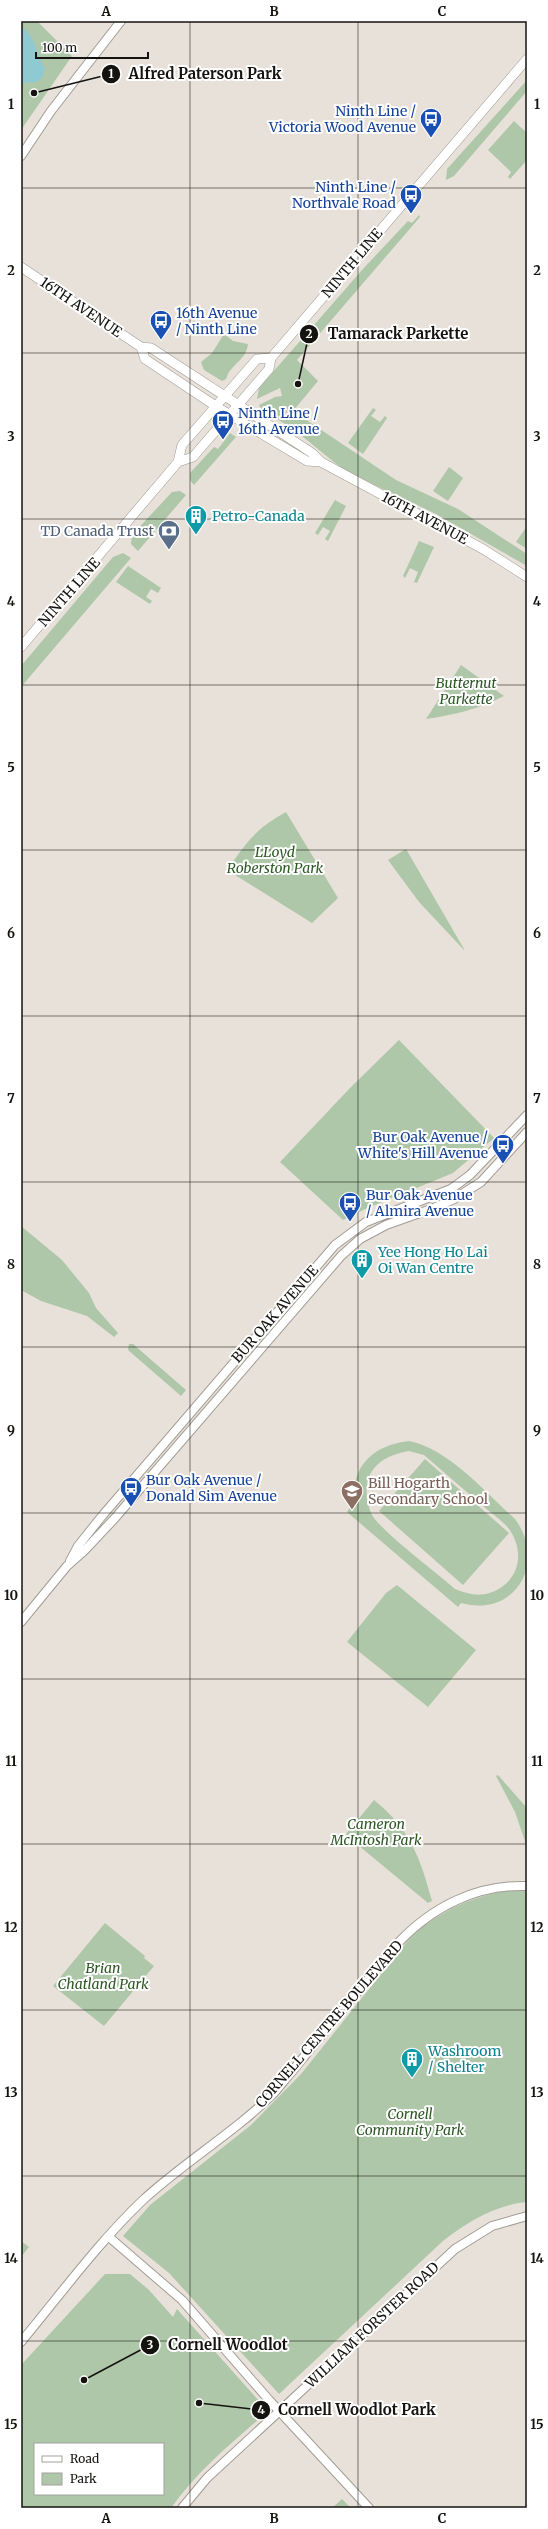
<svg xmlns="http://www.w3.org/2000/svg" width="548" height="2529" viewBox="0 0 548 2529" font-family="Merriweather,serif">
<rect width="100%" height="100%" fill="#e8e1d9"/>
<!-- green -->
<path fill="#aec7a9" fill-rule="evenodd" d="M 21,21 L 37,21 L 72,56 L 21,130 Z
M 527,80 L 527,91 L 454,176 L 446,180 L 447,169 Z
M 514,121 L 527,133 L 527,160 L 510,179 L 508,177 L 511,172 L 488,150 Z
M 419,215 L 420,217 L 297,360 L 318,381 L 293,411 L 396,480 L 458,509 L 527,554 L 527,566 L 436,514 L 345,471 L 292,428 L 262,410 L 259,405 L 275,397 L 282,396 L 280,388 L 257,399 L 259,388 L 362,270 L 408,221 L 412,223 Z
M 224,334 L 233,341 L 248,344 C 246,361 231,363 226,379 L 222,381 L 204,370 L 201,362 L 212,353 Z
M 373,408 L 376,410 L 371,416 L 380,422 L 385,416 L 387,418 L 363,454 L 348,443 Z
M 230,433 L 236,437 L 194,485 L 190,480 L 190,473 L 214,447 L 218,449 Z
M 449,467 L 463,478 L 448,501 L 433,491 Z
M 180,491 L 186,495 L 138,551 L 131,544 L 132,535 L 172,492 Z
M 335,500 L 346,506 L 328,541 L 325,539 L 330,531 L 323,527 L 318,535 L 315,533 Z
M 527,526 L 527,549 L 516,542 Z
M 419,541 L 434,547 L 417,583 L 414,582 L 418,572 L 410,568 L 405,578 L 403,576 Z
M 123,553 L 131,558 L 21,687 L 21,666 L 113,557 Z
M 128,566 L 161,588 L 158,593 L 151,589 L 146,597 L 152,601 L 150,604 L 116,582 Z
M 461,665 L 504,696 C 479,709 453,715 426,719 Z
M 286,812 L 338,898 L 312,923 L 227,870 C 247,842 255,829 286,812 Z
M 406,849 L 464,949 L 464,950 L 419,902 L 388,860 Z
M 399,1040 L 494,1138 L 453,1173 L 363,1210 L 343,1220 L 280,1162 L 350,1088 Z
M 21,1226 L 62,1260 L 89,1293 L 96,1308 L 118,1333 L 114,1337 L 87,1316 L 41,1301 L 21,1290 Z
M 129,1344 L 133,1344 L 186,1390 L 181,1396 L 128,1350 Z
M 409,1441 C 449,1449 485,1492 515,1519 C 547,1562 516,1618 461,1603 L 458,1607 L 347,1512 C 357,1499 352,1497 355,1483 C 361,1456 383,1444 409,1441 ZM 409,1451 L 424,1455 C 444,1472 464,1490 484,1507 C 492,1514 503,1521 509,1529 C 522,1547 522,1572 503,1586 C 487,1598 472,1596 455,1589 C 437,1573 382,1532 372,1515 C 366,1502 365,1490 369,1477 C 376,1460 393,1454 409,1451 Z
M 425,1459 L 509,1533 L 463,1585 L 379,1511 Z
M 397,1585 L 476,1650 L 428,1707 L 347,1642 L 386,1593 Z
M 498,1775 L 527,1808 L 527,1847 L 515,1812 L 496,1776 Z
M 374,1800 C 410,1829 420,1857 432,1901 L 428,1903 L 347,1836 L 346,1834 Z
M 518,1889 L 527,1889 L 527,2202 C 496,2205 467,2222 443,2241 L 279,2394 L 169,2273 L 123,2236 L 150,2205 L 251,2125 L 301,2074 L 414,1933 C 451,1906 472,1896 518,1889 Z
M 105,1923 L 145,1956 L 144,1958 L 154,1966 L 104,2026 L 53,1986 Z
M 21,2241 L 29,2247 L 21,2257 Z
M 105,2274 L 130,2274 L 149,2290 L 173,2317 L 177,2309 L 268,2411 C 234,2441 198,2470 171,2508 L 21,2508 L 21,2365 ZM 35,2444 L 163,2444 L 163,2494 L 35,2494 Z
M 342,2499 L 351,2508 L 332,2508 Z"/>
<!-- water -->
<path fill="#8fcad3" d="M 21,26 C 38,40 34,51 45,68 L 42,78 L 36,82 L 21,83 Z"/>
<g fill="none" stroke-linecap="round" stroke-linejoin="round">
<!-- tertiary casing -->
<g stroke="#a29c95" stroke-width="10">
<path id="tertiary" d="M 21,156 L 51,111 L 121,21
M 70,1561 L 78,1546 L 102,1516 L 335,1245 L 366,1222 L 451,1189 L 470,1175 L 527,1115
M 21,1622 L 67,1566 L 84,1551 L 115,1518 L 341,1256 L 360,1239 L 386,1225 L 434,1208 L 454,1199 L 481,1182 L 527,1132
M 109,2237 L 182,2300 L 269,2400 L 369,2508
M 21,2342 C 60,2295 98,2243 142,2201 C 184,2162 234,2133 274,2093 L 398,1943 C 432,1907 477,1884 527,1886
M 182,2508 L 207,2478 L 455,2249 L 492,2226 L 527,2216"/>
</g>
<!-- secondary casing -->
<g stroke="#a29c95" stroke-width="10">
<path id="secondary" d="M 21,267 L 141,347 L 151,348 L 312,453 L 321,462 L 483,549 L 527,577
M 141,347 L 145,359 L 217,407 L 307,461 L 321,462
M 178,462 L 193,457 L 269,369 L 271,358 L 527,59
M 21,647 L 178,462 L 182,445 L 257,359 L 271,358"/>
</g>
<!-- tertiary -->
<use href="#tertiary" stroke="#fff" stroke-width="8"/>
<!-- secondary -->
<use href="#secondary" stroke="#fff" stroke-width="9"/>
</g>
<!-- grid -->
<path fill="none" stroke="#151310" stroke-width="1" stroke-opacity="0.55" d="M 190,21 L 190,2508M 358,21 L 358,2508M 21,188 L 527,188M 21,353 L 527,353M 21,519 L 527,519M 21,685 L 527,685M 21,850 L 527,850M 21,1016 L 527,1016M 21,1182 L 527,1182M 21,1347 L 527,1347M 21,1513 L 527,1513M 21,1679 L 527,1679M 21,1844 L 527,1844M 21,2010 L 527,2010M 21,2176 L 527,2176M 21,2341 L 527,2341"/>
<!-- icons -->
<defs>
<g id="bus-pin" transform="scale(1.15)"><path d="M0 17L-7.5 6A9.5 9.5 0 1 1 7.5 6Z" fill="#1a4fb4" stroke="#fff"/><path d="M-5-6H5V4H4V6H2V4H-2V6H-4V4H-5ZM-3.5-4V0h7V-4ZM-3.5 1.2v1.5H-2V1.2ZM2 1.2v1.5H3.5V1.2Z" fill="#fff"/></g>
<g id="building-pin" transform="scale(1.15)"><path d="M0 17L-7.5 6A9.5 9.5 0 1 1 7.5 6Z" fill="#0f9aa8" stroke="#fff"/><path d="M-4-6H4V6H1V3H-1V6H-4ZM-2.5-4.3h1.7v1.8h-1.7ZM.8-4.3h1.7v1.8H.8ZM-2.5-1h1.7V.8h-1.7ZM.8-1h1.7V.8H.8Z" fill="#fff"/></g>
<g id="bank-pin" transform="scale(1.15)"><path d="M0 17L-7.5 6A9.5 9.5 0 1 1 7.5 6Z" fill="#5c6f8a" stroke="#fff"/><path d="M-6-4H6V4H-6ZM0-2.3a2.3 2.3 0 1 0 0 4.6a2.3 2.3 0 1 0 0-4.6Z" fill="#fff"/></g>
<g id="school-pin" transform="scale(1.15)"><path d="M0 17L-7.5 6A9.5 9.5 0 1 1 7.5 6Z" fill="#8d6e63" stroke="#fff"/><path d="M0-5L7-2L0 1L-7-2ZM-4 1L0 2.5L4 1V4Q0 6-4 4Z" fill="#fff"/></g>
</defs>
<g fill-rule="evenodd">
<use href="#bus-pin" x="431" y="119"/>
<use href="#bus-pin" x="411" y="195"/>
<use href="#bus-pin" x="161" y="321"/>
<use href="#bus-pin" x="223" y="421"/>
<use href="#building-pin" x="196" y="516"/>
<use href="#bank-pin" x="169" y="531"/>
<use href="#bus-pin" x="503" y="1145"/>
<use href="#bus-pin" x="350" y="1203"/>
<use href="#building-pin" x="362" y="1260"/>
<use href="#bus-pin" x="131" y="1488"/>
<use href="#school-pin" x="352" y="1491"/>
<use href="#building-pin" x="412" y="2059"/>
</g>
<g text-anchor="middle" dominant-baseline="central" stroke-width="4" stroke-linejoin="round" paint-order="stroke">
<!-- transit labels -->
<g font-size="14" fill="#164399" stroke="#fff" text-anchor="start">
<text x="416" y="111" text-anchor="end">Ninth Line /<tspan x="416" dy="16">Victoria Wood Avenue</tspan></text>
<text x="396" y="187" text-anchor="end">Ninth Line /<tspan x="396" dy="16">Northvale Road</tspan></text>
<text x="176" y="313">16th Avenue<tspan x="176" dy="16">/ Ninth Line</tspan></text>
<text x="238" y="413">Ninth Line /<tspan x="238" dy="16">16th Avenue</tspan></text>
<text x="488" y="1137" text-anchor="end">Bur Oak Avenue /<tspan x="488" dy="16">White's Hill Avenue</tspan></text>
<text x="366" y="1195">Bur Oak Avenue<tspan x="366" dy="16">/ Almira Avenue</tspan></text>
<text x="146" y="1480">Bur Oak Avenue /<tspan x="146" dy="16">Donald Sim Avenue</tspan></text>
</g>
<!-- street labels -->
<g font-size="14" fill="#151310" stroke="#fff">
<text transform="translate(352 263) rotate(-50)">NINTH LINE</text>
<text transform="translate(81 307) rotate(34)">16TH AVENUE</text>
<text transform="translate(425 518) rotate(28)">16TH AVENUE</text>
<text transform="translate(69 592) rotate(-49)">NINTH LINE</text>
<text transform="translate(275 1314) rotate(-49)">BUR OAK AVENUE</text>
<text transform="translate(329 2024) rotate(-49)">CORNELL CENTRE BOULEVARD</text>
<text transform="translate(372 2325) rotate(-43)">WILLIAM FORSTER ROAD</text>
</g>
<!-- culture labels -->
<g font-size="14" fill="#0d838f" stroke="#fff" text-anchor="start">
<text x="212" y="516">Petro-Canada</text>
<text x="378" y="1252">Yee Hong Ho Lai<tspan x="378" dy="16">Oi Wan Centre</tspan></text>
<text x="428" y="2051">Washroom<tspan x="428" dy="16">/ Shelter</tspan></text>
</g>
<!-- service labels -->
<g font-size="14" fill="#4e5e75" stroke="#fff" text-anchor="end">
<text x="154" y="531">TD Canada Trust</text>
</g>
<!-- park labels -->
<g font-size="14" font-style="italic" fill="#2d5724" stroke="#fff">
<text x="466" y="683">Butternut<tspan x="466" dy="16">Parkette</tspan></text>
<text x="275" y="852">LLoyd<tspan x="275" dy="16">Roberston Park</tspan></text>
<text x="376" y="1824">Cameron<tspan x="376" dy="16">McIntosh Park</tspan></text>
<text x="103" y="1968">Brian<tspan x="103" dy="16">Chatland Park</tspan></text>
<text x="410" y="2114">Cornell<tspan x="410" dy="16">Community Park</tspan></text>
</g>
<!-- education labels -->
<g font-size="14" fill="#785e54" stroke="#fff" text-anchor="start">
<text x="368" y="1483">Bill Hogarth<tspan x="368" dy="16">Secondary School</tspan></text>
</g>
</g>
<!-- callouts -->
<path fill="none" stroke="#151310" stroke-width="1.5" d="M34 93L111 74M298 384L309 334M84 2380L150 2345M199 2403L261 2410"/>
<g fill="#151310" stroke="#fff" stroke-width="1.5">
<circle cx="34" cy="93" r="4"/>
<circle cx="298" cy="384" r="4"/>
<circle cx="84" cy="2380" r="4"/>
<circle cx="199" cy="2403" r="4"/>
<circle cx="111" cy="74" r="10"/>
<circle cx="309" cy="334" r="10"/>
<circle cx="150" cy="2345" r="10"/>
<circle cx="261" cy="2410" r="10"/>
</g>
<g font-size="12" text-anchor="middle" font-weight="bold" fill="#fff">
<text x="111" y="78">1</text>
<text x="309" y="338">2</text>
<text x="150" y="2349">3</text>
<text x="261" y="2414">4</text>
</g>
<g font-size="15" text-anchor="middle" font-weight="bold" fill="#151310" stroke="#fff" stroke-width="4" stroke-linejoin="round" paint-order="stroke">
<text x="205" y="79">Alfred Paterson Park</text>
<text x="398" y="339">Tamarack Parkette</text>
<text x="228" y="2350">Cornell Woodlot</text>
<text x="357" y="2415">Cornell Woodlot Park</text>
</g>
<!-- border -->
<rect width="548" height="2529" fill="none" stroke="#ffffff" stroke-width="44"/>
<!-- legend -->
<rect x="34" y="2443" width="130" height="52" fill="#ffffff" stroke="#a1a19f"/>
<rect x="42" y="2456" width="20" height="6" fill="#ffffff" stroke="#a1a19f"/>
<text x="70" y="2463" font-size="12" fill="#151310">Road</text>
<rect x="42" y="2473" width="20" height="12" fill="#aec7a9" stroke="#a1a19f"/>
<text x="70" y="2483" font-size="12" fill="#151310">Park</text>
<!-- scale -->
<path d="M36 52v6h112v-6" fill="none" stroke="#151310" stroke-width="2"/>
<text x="42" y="52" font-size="12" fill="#151310" stroke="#ffffff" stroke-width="3" paint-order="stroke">100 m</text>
<rect x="22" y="22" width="504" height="2485" fill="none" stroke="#151310" stroke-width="1.5"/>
<g font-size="13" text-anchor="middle" font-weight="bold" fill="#151310">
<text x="106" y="16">A</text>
<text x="274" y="16">B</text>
<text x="442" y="16">C</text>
<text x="11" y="109">1</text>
<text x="537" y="109">1</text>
<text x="11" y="275">2</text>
<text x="537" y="275">2</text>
<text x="11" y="441">3</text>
<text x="537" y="441">3</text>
<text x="11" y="606">4</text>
<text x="537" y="606">4</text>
<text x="11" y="772">5</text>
<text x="537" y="772">5</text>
<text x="11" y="938">6</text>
<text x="537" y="938">6</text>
<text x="11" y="1103">7</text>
<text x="537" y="1103">7</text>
<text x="11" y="1269">8</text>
<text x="537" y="1269">8</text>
<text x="11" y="1435">9</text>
<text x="537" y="1435">9</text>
<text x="11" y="1600">10</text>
<text x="537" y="1600">10</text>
<text x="11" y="1766">11</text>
<text x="537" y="1766">11</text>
<text x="11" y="1932">12</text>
<text x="537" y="1932">12</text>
<text x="11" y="2097">13</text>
<text x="537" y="2097">13</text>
<text x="11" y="2263">14</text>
<text x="537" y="2263">14</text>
<text x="11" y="2429">15</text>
<text x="537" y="2429">15</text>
<text x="106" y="2523">A</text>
<text x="274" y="2523">B</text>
<text x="442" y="2523">C</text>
</g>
</svg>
